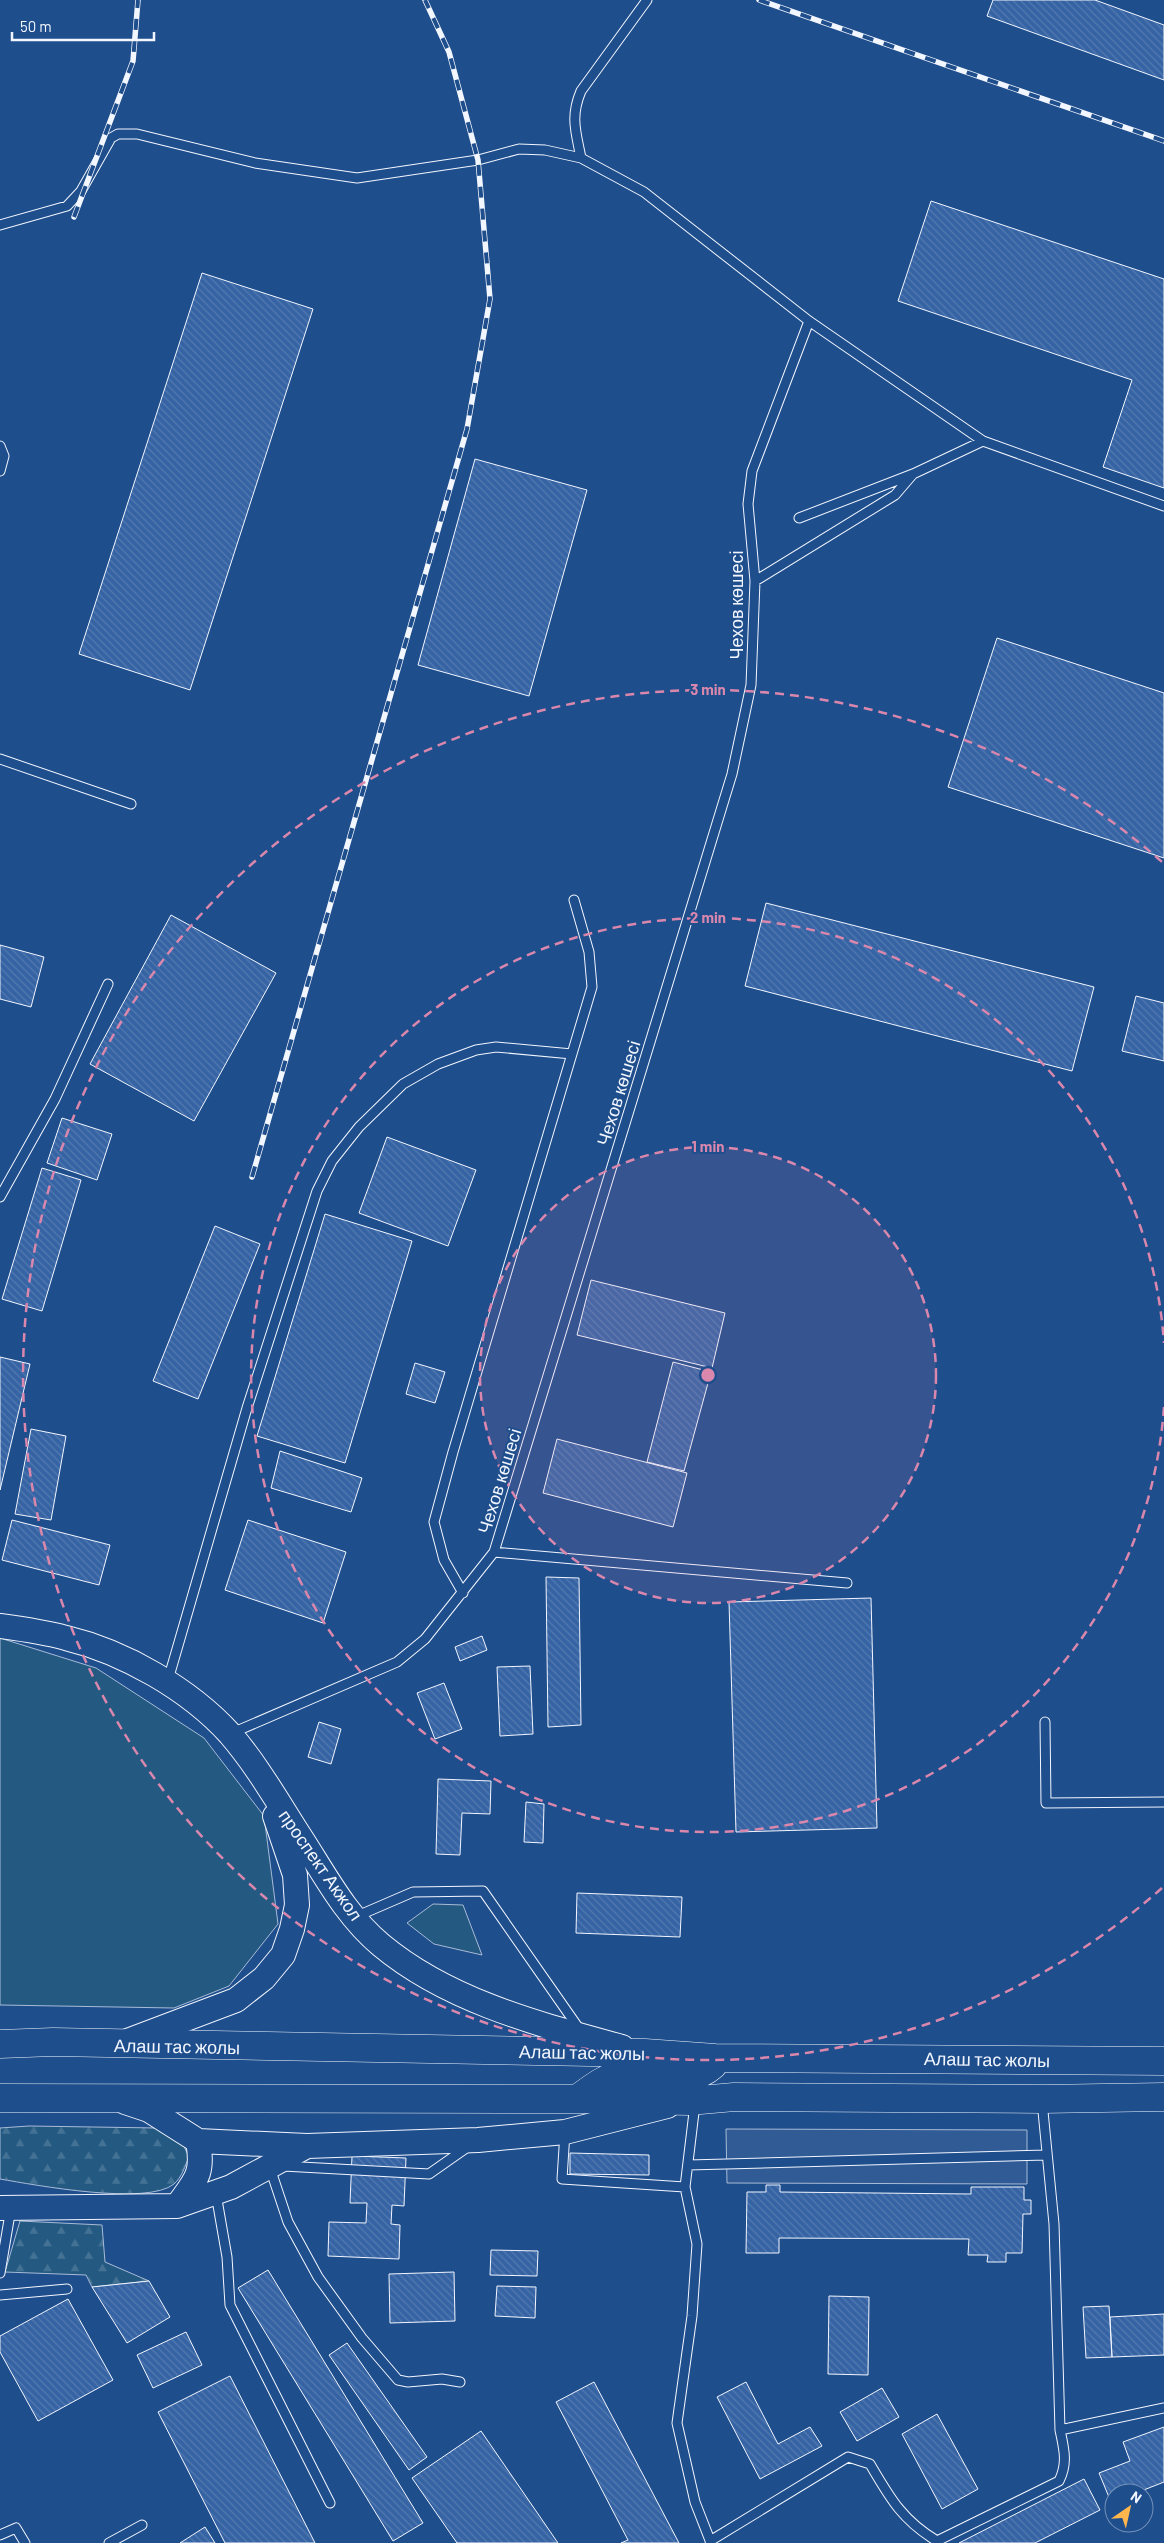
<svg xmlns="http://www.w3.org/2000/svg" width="1164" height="2543" viewBox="0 0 1164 2543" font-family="Barlow,sans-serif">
<defs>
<pattern id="forest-firs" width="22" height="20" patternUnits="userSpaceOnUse" patternTransform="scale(1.25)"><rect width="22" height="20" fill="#245a82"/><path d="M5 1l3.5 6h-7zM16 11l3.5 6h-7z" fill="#447295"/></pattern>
<pattern id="building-back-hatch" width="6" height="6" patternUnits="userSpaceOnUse" patternTransform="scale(1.25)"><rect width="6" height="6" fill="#3563a3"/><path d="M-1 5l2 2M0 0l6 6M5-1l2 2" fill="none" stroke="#537ab1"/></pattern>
</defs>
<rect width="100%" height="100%" fill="#1f4e8c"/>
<!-- green -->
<path fill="#245a82" stroke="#a8bbd7" d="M 0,1638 L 96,1668 L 204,1738 L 264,1816 L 278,1924 L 229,1986 L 174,2008 L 0,2005 Z
M 433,1904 L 463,1905 L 482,1955 L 434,1944 L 407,1923 Z"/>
<!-- forest -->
<path fill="url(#forest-firs)" stroke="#a8bbd7" d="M 29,2126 L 157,2128 L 181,2140 L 189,2157 C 185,2166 182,2177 174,2184 C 147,2206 35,2185 0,2179 L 0,2128 Z
M 20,2221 L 102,2225 L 105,2262 L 149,2281 L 92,2287 L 86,2275 L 5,2272 Z"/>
<!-- parking -->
<path fill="#305b95" stroke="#a8bbd7" d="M 726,2129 L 1027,2130 L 1027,2184 L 727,2183 Z"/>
<!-- building -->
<path fill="url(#building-back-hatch)" stroke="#f2f6ff" d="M 993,0 L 1095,0 L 1164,25 L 1164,80 L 987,16 Z
M 931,201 L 1164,279 L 1164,488 L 1103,467 L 1132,380 L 898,301 Z
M 202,273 L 313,309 L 190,690 L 79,654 Z
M 475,459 L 587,490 L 529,696 L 418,665 Z
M 997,638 L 1164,693 L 1164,858 L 948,787 Z
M 766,903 L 1094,987 L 1072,1071 L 745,986 Z
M 171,915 L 276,973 L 194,1121 L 90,1064 Z
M 0,945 L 44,957 L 31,1007 L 0,999 Z
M 1136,996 L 1164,1003 L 1164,1061 L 1122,1051 Z
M 62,1118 L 112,1134 L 97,1180 L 47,1163 Z
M 387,1137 L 476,1170 L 448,1246 L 359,1213 Z
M 42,1168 L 81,1180 L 42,1311 L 2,1299 Z
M 325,1214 L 412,1241 L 345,1463 L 257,1436 Z
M 215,1226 L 260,1244 L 198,1399 L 153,1381 Z
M 591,1280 L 725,1313 L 712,1368 L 577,1335 Z
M 0,1357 L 30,1364 L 0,1490 Z
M 673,1362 L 711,1372 L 684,1471 L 647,1462 Z
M 415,1363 L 445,1372 L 435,1403 L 406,1394 Z
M 31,1429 L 66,1436 L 51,1520 L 15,1514 Z
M 557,1439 L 687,1473 L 673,1527 L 543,1493 Z
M 280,1451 L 362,1478 L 351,1512 L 271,1488 Z
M 12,1520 L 110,1545 L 99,1585 L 2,1560 Z
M 248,1520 L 346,1552 L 323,1623 L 225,1590 Z
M 546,1577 L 579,1578 L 581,1725 L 548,1727 Z
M 871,1598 L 877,1828 L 736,1832 L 729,1602 Z
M 482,1636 L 487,1650 L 460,1661 L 455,1647 Z
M 530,1666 L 533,1734 L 500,1736 L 497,1667 Z
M 444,1683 L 462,1729 L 435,1739 L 417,1693 Z
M 319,1722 L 341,1729 L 331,1764 L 308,1757 Z
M 438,1779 L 491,1781 L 490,1814 L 462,1813 L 460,1855 L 436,1854 Z
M 526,1802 L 544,1804 L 543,1843 L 524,1842 Z
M 577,1893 L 682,1897 L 680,1937 L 576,1933 Z
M 570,2153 L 649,2155 L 649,2175 L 570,2174 Z
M 352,2156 L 406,2158 L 404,2206 L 392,2205 L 391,2224 L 400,2225 L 399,2259 L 328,2256 L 329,2222 L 366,2223 L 367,2203 L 350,2203 Z
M 766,2185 L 780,2185 L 780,2192 L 971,2194 L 971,2187 L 1024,2187 L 1024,2200 L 1031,2200 L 1031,2214 L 1023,2214 L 1022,2253 L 1006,2253 L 1006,2262 L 987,2262 L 988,2255 L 968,2255 L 969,2239 L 779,2238 L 779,2253 L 746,2253 L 747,2192 L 766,2192 Z
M 491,2250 L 538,2251 L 537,2276 L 490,2275 Z
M 268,2270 L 423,2523 L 393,2541 L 238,2288 Z
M 454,2272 L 455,2321 L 390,2323 L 389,2274 Z
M 149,2281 L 170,2317 L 127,2343 L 92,2287 Z
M 497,2286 L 536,2287 L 535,2318 L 495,2316 Z
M 829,2296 L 869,2297 L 868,2375 L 828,2374 Z
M 68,2299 L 113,2380 L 38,2421 L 0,2352 L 0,2336 Z
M 1109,2306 L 1112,2357 L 1086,2358 L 1083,2307 Z
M 1164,2314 L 1164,2355 L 1112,2357 L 1110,2317 Z
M 186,2332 L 202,2365 L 153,2388 L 137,2355 Z
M 347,2343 L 427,2457 L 409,2470 L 329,2355 Z
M 230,2376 L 315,2543 L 225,2543 L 158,2412 Z
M 594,2382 L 679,2543 L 621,2543 L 628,2540 L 556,2402 Z
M 746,2382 L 778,2444 L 810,2427 L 822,2446 L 760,2479 L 717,2397 Z
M 882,2388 L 899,2417 L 857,2441 L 840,2412 Z
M 937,2414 L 978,2489 L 942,2509 L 902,2434 Z
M 1164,2427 L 1164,2482 L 1136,2493 L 1114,2493 L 1114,2501 L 1111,2502 L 1099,2473 L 1130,2461 L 1123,2442 Z
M 481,2431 L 558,2543 L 457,2543 L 412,2478 Z
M 1084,2479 L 1100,2510 L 1035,2543 L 959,2543 Z
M 205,2527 L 215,2543 L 180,2543 Z"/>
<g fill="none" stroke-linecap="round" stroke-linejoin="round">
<!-- service casing -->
<g stroke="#f2f6ff" stroke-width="11">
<path id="service" d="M 581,158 C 576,132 570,117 581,91 L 647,0
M 0,225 L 67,206 L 81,191 L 111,138 L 118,134 L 137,134 L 255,163 L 357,178 L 478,160 L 519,149 L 545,150 L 581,158 L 644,192 L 809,321 L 983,441 L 1164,506
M 0,446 L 4,456 L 0,471
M 799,518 L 913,474 L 983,441
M 755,581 L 895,495 L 913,474
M 0,759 L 131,804
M 0,1197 L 55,1099 L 108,984
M 494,1552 L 847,1583
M 463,1593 L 444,1560 L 434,1522 L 453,1452 L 592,987 L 589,952 L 574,900
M 168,1680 L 247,1408 L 317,1191 L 332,1161 L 359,1127 L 403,1084 L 438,1064 L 476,1050 L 496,1047 L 572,1054
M 1045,1722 L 1046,1803 L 1164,1802
M 232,1733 L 397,1662 L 425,1639 L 494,1552 L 732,774 L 751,685 L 755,581 L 748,504 L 752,471 L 809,321
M 355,1917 L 413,1892 L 483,1891 L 580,2030
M 695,2104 L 685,2187 L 697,2244 L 692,2316 L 677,2423 L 695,2502 L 711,2543
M 565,2132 L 562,2179 L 685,2187
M 688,2165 L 1047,2155
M 283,2166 L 429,2174 L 469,2146
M 270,2168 L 288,2222 L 318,2277 L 362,2338 L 398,2380 L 408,2382 L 442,2379 L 460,2382
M 216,2194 L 227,2257 L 230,2305 L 330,2503
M 0,2273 L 11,2208
M 0,2295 L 67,2289
M 1060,2430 L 1164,2408
M 0,2535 L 16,2528 L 25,2543
M 710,2541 L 848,2457 L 870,2464 C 890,2498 902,2520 937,2541 L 1059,2481 C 1068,2463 1064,2449 1060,2430 L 1054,2224 L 1042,2101
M 109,2543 L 142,2525"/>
</g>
<!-- secondary casing -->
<g stroke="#f2f6ff" stroke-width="26">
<path id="secondary" d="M 0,1626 C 22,1629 44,1632 66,1638 C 124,1652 189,1689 230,1734 C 257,1765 279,1804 301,1838 C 325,1875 346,1916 381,1945 C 448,2001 538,2024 622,2047
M 125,2042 L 236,2000 L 264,1978 L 283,1955 L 292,1929 L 297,1905 L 295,1875 L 275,1816
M 125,2102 L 149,2110 L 198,2141 L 307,2146 L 478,2140 L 565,2132 L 667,2106
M 177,2206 C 196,2180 204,2174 198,2141
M 0,2208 L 177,2206 L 231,2187 L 305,2147"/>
</g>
<!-- primary casing -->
<g stroke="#f2f6ff" stroke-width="29">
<path id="primary" d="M 0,2044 L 53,2042 L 645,2053 L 715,2058 L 1164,2061
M 0,2098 L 577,2099 L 689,2101 L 734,2097 L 1042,2099 L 1164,2097
M 577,2099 C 590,2090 602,2079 617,2076 C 649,2069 686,2090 713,2065 L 715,2058"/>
</g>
<!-- service -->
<use href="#service" stroke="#1f4e8c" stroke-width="9"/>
<!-- secondary -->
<use href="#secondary" stroke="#1f4e8c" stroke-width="24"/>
<!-- primary -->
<use href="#primary" stroke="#1f4e8c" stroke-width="28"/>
<!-- rail casing -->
<g stroke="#f2f6ff" stroke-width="5.5">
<path id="rail" d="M 759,0 L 1164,141
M 74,217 L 133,61 L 138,0
M 252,1177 L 467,429 L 490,299 L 478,160 L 449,52 L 425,0"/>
</g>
<!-- rail -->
<use href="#rail" stroke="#1f4e8c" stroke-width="4" stroke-dasharray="11" stroke-linecap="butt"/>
</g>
<!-- distance rings -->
<circle cx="708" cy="1375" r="228" fill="#da87ad" fill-opacity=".12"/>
<g fill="none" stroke="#da87ad" stroke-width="2.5" stroke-dasharray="9 6">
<circle cx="708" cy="1375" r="228"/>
<path d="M1164 1407A457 457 0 1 1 1164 1343"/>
<path d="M1162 1888A685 685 0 1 1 1162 862"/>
</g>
<g text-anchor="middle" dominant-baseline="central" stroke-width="4" stroke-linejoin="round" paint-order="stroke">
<!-- street labels -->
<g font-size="18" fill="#f2f6ff" stroke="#1f4e8c">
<text transform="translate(736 605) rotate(-90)">Чехов көшесі</text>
<text transform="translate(618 1093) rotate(-73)">Чехов көшесі</text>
<text transform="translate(499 1481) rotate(-73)">Чехов көшесі</text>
<text transform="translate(321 1865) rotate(55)">проспект Акжол</text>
<text transform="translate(177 2046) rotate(1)">Алаш тас жолы</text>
<text transform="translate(582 2052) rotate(1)">Алаш тас жолы</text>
<text transform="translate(987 2059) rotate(1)">Алаш тас жолы</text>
</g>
</g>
<circle cx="708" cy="1375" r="8" fill="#da87ad" stroke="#1f4e8c" stroke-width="2.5"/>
<g font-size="15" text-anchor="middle" font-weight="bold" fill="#da87ad" stroke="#1f4e8c" stroke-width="4" stroke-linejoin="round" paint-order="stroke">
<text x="708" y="695">3 min</text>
<text x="708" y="923">2 min</text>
<text x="708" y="1152">1 min</text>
</g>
<!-- north arrow -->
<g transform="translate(1129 2508) rotate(34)"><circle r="24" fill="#1f4e8c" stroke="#7391ba"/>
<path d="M0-4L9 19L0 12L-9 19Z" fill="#ffb74d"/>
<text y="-8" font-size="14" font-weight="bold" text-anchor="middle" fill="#f2f6ff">N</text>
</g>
<!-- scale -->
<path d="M12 32v8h142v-8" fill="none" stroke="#f2f6ff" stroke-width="2.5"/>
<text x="20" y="32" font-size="15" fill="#f2f6ff" stroke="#1f4e8c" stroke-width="4" paint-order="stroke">50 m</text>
</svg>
